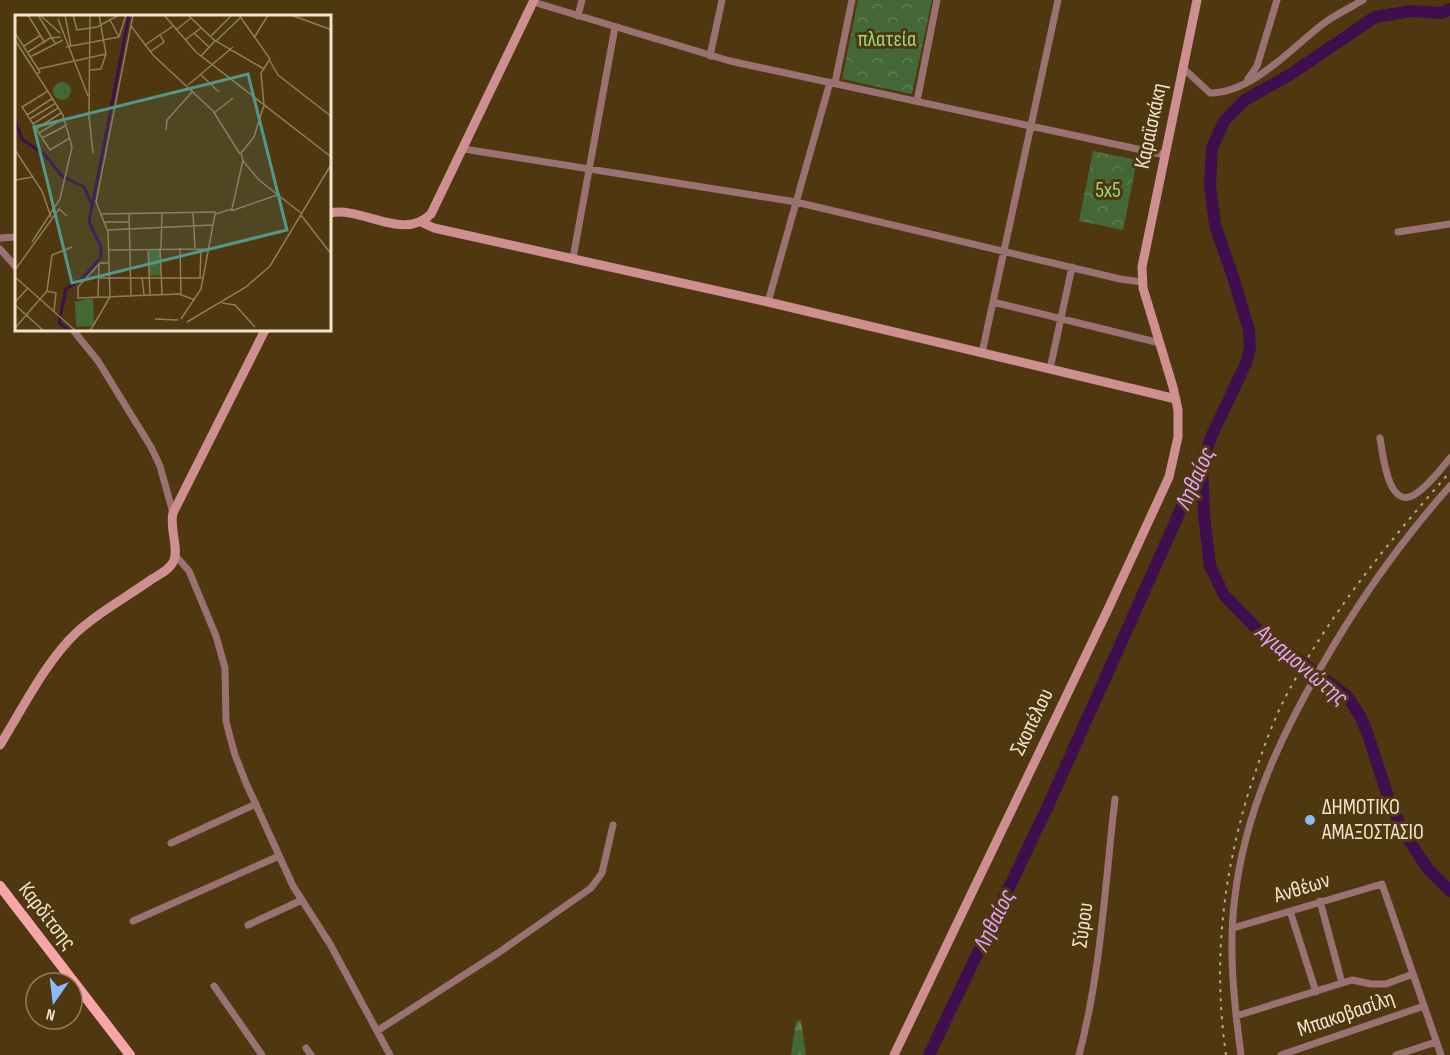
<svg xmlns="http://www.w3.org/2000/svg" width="1450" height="1055" viewBox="0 0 1450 1055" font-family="'Sofia Sans Condensed',sans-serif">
<defs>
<pattern id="forest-firs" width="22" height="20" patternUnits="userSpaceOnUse" patternTransform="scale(1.5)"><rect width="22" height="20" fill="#446835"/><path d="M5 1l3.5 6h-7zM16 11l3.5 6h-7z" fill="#5f7d51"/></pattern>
<pattern id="park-crowns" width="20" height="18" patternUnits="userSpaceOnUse" patternTransform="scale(1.5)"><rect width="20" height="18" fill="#446835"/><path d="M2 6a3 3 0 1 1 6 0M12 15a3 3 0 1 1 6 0" fill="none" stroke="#5f7d51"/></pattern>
</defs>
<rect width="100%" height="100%" fill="#4f3810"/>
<!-- forest -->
<path fill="url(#forest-firs)" d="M 801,1020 L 806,1055 L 791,1055 L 796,1021 Z"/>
<!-- park -->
<path fill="url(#park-crowns)" d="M 858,0 L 932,0 L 912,94 L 842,79 Z
M 1093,151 L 1137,160 L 1123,230 L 1079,221 Z"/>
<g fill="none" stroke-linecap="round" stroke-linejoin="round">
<!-- river -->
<path stroke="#3f0e4e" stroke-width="12" d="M 1202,467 L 1204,514 L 1210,566 L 1224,595 L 1256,628 L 1347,696 L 1360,716 L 1367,732 L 1391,806 L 1406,836 L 1428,869 L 1450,891
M 929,1055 L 1047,808 L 1203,460 L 1211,437 L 1247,361 L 1250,347 L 1249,330 L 1233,277 L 1215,225 L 1210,184 L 1212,148 L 1224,121 L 1245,100 L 1291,74 L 1375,17 L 1411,11 L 1442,13 L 1450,9"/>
<!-- street -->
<path stroke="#9b7273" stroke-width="7" d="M 533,2 L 730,61 L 1165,155
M 578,16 L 582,0
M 710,56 L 722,0
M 1183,68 L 1210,93 C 1253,93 1292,47 1323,24 C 1336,14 1350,8 1363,0
M 1248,79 L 1257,66 L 1277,0
M 835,83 L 852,0
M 917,101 L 937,0
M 464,149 L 796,202 L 1120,279 L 1142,282
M 1398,232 L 1450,224
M 0,238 L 16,237
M 0,249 L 16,267
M 573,258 L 615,27
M 768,302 L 830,82
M 993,302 L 1160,343
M 73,330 L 98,361 L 151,447 L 160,466 L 173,513
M 982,353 L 1058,0
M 1050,369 L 1072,267
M 1380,438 C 1383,454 1388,514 1417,493 C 1430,484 1440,470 1450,458
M 175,555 L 189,571 L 216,636 L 225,668 L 226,721 L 229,733 L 235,755 L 246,783 L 293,886 L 330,944 L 390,1055
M 171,843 L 256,804
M 1320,901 L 1342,983
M 1290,911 L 1316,992
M 133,921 L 279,856
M 248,925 L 302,900
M 1233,928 L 1382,884 L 1441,1055
M 214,986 L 262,1055
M 1236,1016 L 1352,980 L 1371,984 L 1386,984 L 1413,974
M 377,1031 L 498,953 L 591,888 L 602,873 L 613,825
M 306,1048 L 311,1055
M 1079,1055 C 1101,972 1105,884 1115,799
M 1241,1055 C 1234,1003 1228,948 1235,896 C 1245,813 1279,739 1321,667 C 1358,602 1400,542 1450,486
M 1281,1055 L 1424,1006
M 1396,1055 L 1436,1042"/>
<!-- secondary -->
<path stroke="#cf8f91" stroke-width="9" d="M 330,213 C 362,206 403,242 431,214 L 534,0
M 421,222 L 434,228 L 768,302 L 1176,399
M 0,745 C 23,708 46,661 77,632 C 100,611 127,597 152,579 C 159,575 169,570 173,562 C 180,551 169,528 173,513 L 265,330
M 894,1055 L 1109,607 L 1169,477 L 1178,437 L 1178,410 L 1173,387 L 1143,288 L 1142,267 L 1197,0"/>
<!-- primary -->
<path stroke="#f7a5a8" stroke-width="10" d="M 0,886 L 130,1055"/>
<!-- rail -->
<path stroke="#baa98d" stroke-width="2" stroke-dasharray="3 6" stroke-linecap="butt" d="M 1226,1055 C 1213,964 1222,882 1248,794 C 1259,761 1270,727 1286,696 C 1329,615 1389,541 1450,472"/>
</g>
<!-- markers -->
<circle fill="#8bbafc" stroke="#4f3810" stroke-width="2" cx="1310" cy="820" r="6"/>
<g text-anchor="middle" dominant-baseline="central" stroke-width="6" stroke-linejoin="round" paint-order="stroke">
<!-- park labels -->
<g font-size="22" fill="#95d979" stroke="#4f3810">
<text x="887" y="39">πλατεία</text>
<text x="1108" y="190">5x5</text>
</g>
<!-- street labels -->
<g font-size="22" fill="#f1e3ce" stroke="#4f3810">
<text transform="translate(1151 126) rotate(-78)">Καραϊσκάκη</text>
<text transform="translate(1032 722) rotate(-64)">Σκοπέλου</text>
<text transform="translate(1302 888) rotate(-17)">Ανθέων</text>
<text transform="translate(47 916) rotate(52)">Καρδίτσης</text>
<text transform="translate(1083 925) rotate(-82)">Σύρου</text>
<text transform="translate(1346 1014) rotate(-19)">Μπακοβασίλη</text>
</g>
<!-- poi labels -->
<g font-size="22" fill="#f1e3ce" stroke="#4f3810" text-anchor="start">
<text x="1322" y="807">ΔΗΜΟΤΙΚΟ<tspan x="1322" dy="25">ΑΜΑΞΟΣΤΑΣΙΟ</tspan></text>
</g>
<!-- water labels -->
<g font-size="24" font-style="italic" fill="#e5a0fd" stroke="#4f3810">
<text transform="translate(1195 478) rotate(-66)">Ληθαίος</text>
<text transform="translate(1302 665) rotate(40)">Αγιαμονιώτης</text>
<text transform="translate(994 920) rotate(-64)">Ληθαίος</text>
</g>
</g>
<!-- overview -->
<g transform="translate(15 15)">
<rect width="316" height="316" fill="#4f3810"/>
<path d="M38 76a9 9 0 1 1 18 0a9 9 0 1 1-18 0ZM 71,284 L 78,284 L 79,311 L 61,312 L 60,287 Z" fill="#446835"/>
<path d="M 145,234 L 146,260 L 134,261 L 134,235 Z" fill="#446835"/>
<path fill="none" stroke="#3f0e4e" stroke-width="3" d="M 0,106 L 7,124 L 31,141 L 47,161 L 69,172 L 77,189M 55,316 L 44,308 L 51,274 L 68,263 L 86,242 L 86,232 L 74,207 L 114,0"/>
<path fill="none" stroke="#907c5c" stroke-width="1.5" d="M 13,0 L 30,28M 23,0 L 40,28M 25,0 L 45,18M 50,0 L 56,32M 58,0 L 62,15 L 82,12 L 104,0M 75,0 L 74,102 L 78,138M 84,0 L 91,39M 149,0 L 181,37 L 315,141M 173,0 L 199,25 L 249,54M 276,0 L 317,15M 43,4 L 73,81M 95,5 L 104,22M 116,11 L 138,40 L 198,96 L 225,139M 161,15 L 176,3M 0,18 L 25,57 L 22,59M 179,18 L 194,32M 104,22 L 111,0M 195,22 L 217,0M 239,23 L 253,0M 0,25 L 48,100 L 57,132 L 45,184 L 17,227M 170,25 L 186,13M 201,26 L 225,3M 130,30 L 158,11M 9,31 L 26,20M 51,32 L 104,22M 13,37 L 35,23 L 46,22M 135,37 L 149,27 L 145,20M 186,41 L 200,26M 15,42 L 48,25M 255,46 L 263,60 L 317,102M 23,54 L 91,39M 75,55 L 86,54 L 91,39M 186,60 L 204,77M 173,70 L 218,32M 33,76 L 7,92 L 35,135 L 55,123M 199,98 L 218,83M 12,100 L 38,83M 15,104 L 41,88M 18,109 L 43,93M 21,114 L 46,98M 151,115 L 152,105 L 178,76M 24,118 L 49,103M 27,123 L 52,110M 0,135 L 27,176 L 36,202M 228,146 L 244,165 L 286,198M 0,165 L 18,162M 216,196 L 265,179M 178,198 L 180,233M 85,199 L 201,197M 114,199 L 116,280M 286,200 L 317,240M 88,207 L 114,207M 93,215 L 198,210M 145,233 L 147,279M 146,233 L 147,198M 165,233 L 166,279M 133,234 L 135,279M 94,235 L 193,234M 94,248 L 85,248 L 63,272 L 63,283 L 164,279 L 180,285M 0,255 L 44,194 L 52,201M 0,262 L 61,316M 127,262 L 129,280M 83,263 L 188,263M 185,263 L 186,234M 31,276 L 41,278 L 39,296M 83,282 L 84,249M 0,287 L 13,273M 207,288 L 220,290 L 240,312M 0,290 L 29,316M 140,304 L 163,305M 166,304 L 186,274 L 200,199 L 217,194 L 228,145 L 226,138 L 239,122 L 249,90 L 246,58 L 255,44 L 224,0M 172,307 L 231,272 L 255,251 L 317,148M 0,313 L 32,276 L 37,240 L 57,232M 75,316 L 95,282 L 93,217 L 81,187 L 118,0"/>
<path fill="#53978b" fill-opacity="0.15" stroke="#53978b" stroke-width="3" d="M 233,59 L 272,215 L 57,268 L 19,112 Z"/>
<rect width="316" height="316" fill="none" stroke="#f1e3ce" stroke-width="3"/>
</g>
<!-- north arrow -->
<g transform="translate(54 1001) rotate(194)"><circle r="28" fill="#4f3810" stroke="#907c5c" stroke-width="1.5"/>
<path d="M0-4.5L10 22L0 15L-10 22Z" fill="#8bbafc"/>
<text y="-9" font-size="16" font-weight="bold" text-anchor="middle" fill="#f1e3ce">N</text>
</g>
</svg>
